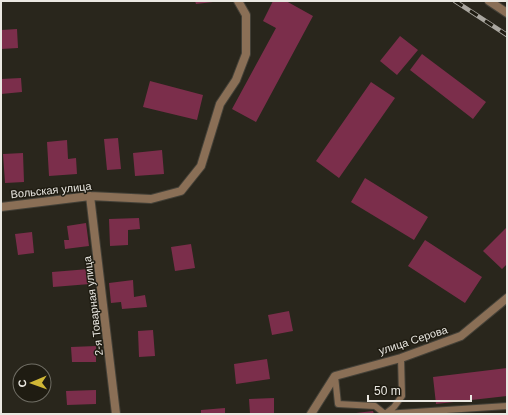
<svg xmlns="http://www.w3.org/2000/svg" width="508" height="415" viewBox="0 0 508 415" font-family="Arial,sans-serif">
<rect width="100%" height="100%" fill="#29261c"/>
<!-- building -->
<path fill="#7b2e4b" d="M 195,1 L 213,1 L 213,2 L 196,4 Z
M 273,1 L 286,1 L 313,16 L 256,122 L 232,109 L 276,28 L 263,21 Z
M 17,29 L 18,48 L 1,49 L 1,30 Z
M 400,36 L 418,50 L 397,75 L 380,61 Z
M 422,54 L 486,102 L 473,119 L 410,70 Z
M 21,78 L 22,92 L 1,94 L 1,79 Z
M 150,81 L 203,95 L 197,120 L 143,107 Z
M 371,82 L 395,98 L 339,178 L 316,161 Z
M 118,138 L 121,169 L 107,170 L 104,139 Z
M 67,140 L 68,159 L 76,158 L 77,174 L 49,176 L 47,142 Z
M 162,150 L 164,174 L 135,176 L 133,153 Z
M 23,153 L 24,182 L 5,183 L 3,154 Z
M 365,178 L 428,217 L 414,240 L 351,202 Z
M 139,218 L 140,229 L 128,230 L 128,245 L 110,246 L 109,219 Z
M 86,223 L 89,246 L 65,249 L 64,240 L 69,240 L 67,226 Z
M 507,227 L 507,264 L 502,269 L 483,251 Z
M 32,232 L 34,253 L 18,255 L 15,234 Z
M 425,240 L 482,277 L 465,303 L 408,266 Z
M 191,244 L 195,268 L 175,271 L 171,247 Z
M 89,269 L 90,284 L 53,287 L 52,272 Z
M 133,280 L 134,297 L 145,295 L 147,307 L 122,309 L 121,302 L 111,303 L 109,283 Z
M 289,311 L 293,331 L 272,335 L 268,315 Z
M 153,330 L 155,356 L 139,357 L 138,331 Z
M 96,346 L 96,362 L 72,362 L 71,347 Z
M 267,359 L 270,379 L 236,384 L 234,364 Z
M 507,368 L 507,396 L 436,404 L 433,377 Z
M 96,390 L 96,404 L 67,405 L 66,391 Z
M 274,398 L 274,414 L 250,414 L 249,399 Z
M 225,408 L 225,414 L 201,414 L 201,410 Z
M 373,411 L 374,414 L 357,414 L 356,413 Z"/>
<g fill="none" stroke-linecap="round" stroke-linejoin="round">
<!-- lane casing -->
<g stroke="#444138" stroke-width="8">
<path id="lane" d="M 335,376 L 338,404 L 375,406 L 385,414 L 394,407 L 402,396 L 401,358
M 385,414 L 507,406"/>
</g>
<!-- street casing -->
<g stroke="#444138" stroke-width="10">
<path id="street" d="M 489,1 L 507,13
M 90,196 L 116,414
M 1,207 L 90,196 L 151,199 L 181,191 L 201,166 L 220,104 L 236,80 L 246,54 L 246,15 L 238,1
M 311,414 L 335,376 L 401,358 L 461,336 L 507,298"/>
</g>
<!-- lane -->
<use href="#lane" stroke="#8a6f56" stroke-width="6"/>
<!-- street -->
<use href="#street" stroke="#8a6f56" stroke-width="8"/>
<!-- rail casing -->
<g stroke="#aaa7a0" stroke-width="4.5">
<path id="rail" d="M 455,1 L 507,35"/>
</g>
<!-- rail -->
<use href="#rail" stroke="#1f1c12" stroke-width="3" stroke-dasharray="9" stroke-linecap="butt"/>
</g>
<g text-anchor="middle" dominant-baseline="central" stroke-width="3" stroke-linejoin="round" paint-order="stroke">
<!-- street labels -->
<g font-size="11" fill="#eae8e2" stroke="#1f1c12">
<text transform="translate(51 190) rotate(-6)">Вольская улица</text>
<text transform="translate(93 306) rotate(-97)">2-я Товарная улица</text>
<text transform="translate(413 340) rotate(-18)">улица Серова</text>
</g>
</g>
<!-- border -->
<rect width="508" height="415" fill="none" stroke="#eae8e2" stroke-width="4"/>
<!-- north arrow -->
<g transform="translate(32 383) rotate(268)"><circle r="19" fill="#1f1c12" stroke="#706e65"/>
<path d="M0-3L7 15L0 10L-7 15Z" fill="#d0b736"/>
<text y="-6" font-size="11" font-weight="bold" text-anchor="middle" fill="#eae8e2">С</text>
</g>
<!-- scale -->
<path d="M368 395v6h103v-6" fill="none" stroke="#eae8e2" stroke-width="2"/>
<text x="374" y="395" font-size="12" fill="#eae8e2" stroke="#1f1c12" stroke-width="3" paint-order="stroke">50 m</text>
</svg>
